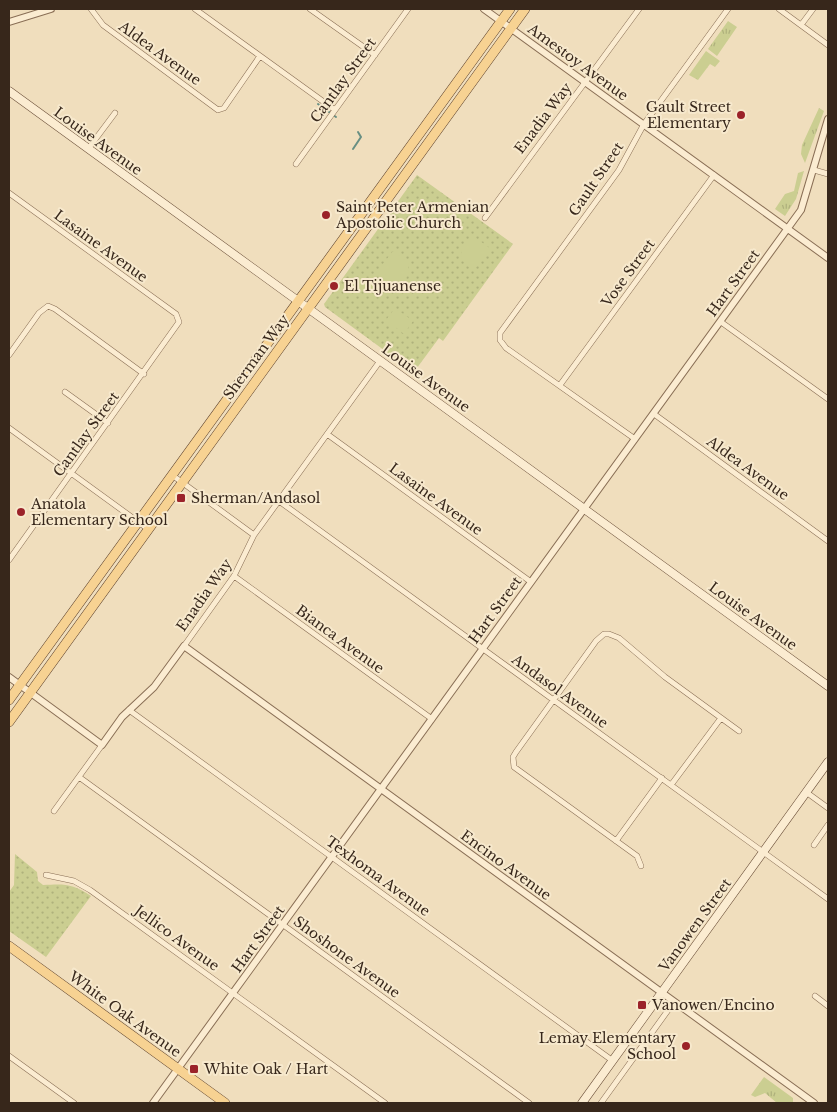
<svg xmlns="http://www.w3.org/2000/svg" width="837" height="1112" viewBox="0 0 837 1112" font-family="'Libre Baskerville',serif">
<defs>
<pattern id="grass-tufts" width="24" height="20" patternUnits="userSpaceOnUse" patternTransform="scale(1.25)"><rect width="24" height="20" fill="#cbce91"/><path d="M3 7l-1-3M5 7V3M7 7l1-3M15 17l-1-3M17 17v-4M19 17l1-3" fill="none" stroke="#afb17c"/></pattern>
<pattern id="park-dots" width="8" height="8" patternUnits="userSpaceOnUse" patternTransform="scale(1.25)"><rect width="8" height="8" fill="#cbce91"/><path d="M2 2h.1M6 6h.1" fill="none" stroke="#afb17c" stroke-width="1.8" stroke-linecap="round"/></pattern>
</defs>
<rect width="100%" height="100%" fill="#f0debd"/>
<!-- grass -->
<path fill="url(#grass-tufts)" d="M 728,21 L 737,27 L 717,56 L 708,49 Z
M 706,51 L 720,61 L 715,67 L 710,64 L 698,80 L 689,75 Z
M 819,108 L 824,111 L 805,163 L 801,154 L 802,145 Z
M 804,171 L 796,199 L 785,216 L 775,209 L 785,194 L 794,191 L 798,173 Z
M 764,1077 L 793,1098 L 793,1103 L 777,1103 L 765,1093 L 755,1097 L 751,1095 Z"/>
<!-- park -->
<path fill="url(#park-dots)" d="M 417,175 L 513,244 L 443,341 L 439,338 L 414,372 L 325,307 L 324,304 Z
M 15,854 L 37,872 L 38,881 L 43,885 C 64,884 72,883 91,896 L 46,957 L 9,931 L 9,892 L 14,885 Z"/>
<!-- garden -->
<path fill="#cbce91" d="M 473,236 L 491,249 L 473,271 L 462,260 L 461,249 Z
M 393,251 L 408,263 L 409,274 L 398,289 L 376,273 Z
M 395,308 L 413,321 L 404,334 L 386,320 Z"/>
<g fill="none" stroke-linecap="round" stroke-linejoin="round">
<!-- stream -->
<path stroke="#688f83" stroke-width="2" d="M 318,104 L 336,117
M 353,149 L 361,137 L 358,132"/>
<!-- minor casing -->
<g stroke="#896e55" stroke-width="6">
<path id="minor" d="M 91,9 L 103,25 L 218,110 L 224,108 L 260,56
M 195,9 L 335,110
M 310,9 L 375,55
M 779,9 L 828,45
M 801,25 L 813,9
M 88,149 L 115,113
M 296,164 L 408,9
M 814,170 L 828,174
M 9,193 L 176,314 L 179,322 L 9,560
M 485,218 L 639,9
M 721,322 L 828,399
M 9,355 L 39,313 L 48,306 L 55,309 L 144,374
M 560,385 L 714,175
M 65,392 L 108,423
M 654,414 L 828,541
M 9,428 L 148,529
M 327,434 L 531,582
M 635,439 L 506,348 L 500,340 L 500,333 L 619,170 L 644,124 L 728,9
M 172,475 L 254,535
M 279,501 L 828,899
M 234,576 L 432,719
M 184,646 L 234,576 L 254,535 L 380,361
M 129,710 L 613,1061
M 79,777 L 529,1103
M 671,785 L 721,718
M 806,792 L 828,808
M 54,811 L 102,745
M 616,841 L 662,778
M 814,845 L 828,825
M 641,866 L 637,856 L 514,767 L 513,757 L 516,752 L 596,641 L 604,634 L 609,634 L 619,638 L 665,677 L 739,731
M 46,875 L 74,881 L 90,890 L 385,1103
M 815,996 L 828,1006
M 9,1056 L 74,1103
M 601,1103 L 674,1002"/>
</g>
<!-- tertiary casing -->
<g stroke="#896e55" stroke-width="8">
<path id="tertiary" d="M 484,9 L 828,258
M 9,22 L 51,9
M 9,677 L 102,745 L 122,717 L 154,687 L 184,646 L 814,1103
M 153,1103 L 801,210 L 828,119"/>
</g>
<!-- secondary casing -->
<g stroke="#6b4f39" stroke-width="9">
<path id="secondary" d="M 9,91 L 828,686
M 582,1103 L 828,762"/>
</g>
<!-- primary casing -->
<g stroke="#563c2a" stroke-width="10">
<path id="primary" d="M 9,700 L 510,9
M 9,722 L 525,9
M 9,946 L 225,1103"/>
</g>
<!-- minor -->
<use href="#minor" stroke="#fbecd1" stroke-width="5"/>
<!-- tertiary -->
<use href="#tertiary" stroke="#fbecd1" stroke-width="6"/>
<!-- secondary -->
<use href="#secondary" stroke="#fbecd1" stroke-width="8"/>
<!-- primary -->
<use href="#primary" stroke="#f7d292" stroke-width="9"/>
</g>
<!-- markers -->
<g fill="#9b2229" stroke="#f7e9cd" stroke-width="2">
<circle cx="741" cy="115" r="5"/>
<circle cx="326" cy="215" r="5"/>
<circle cx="334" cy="286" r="5"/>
<rect x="176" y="493" width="10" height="10" rx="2.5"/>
<circle cx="21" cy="512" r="5"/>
<rect x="637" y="1000" width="10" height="10" rx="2.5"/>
<circle cx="686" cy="1046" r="5"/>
<rect x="189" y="1064" width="10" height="10" rx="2.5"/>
</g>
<g text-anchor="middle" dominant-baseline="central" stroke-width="4" stroke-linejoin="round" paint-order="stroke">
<!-- street labels -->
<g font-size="14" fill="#37271b" stroke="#f7e9cd">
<text transform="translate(160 53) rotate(36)">Aldea Avenue</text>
<text transform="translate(578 62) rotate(36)">Amestoy Avenue</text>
<text transform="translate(343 80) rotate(-54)">Cantlay Street</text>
<text transform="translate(543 118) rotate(-53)">Enadia Way</text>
<text transform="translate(98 141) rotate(36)">Louise Avenue</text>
<text transform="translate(596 179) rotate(-56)">Gault Street</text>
<text transform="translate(101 246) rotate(36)">Lasaine Avenue</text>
<text transform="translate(628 273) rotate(-54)">Vose Street</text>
<text transform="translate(733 283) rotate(-54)">Hart Street</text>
<text transform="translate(256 357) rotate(-54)">Sherman Way</text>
<text transform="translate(426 378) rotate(36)">Louise Avenue</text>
<text transform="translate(86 434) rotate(-54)">Cantlay Street</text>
<text transform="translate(748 468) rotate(36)">Aldea Avenue</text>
<text transform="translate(436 499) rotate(36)">Lasaine Avenue</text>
<text transform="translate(204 595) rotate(-55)">Enadia Way</text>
<text transform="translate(495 610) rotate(-54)">Hart Street</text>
<text transform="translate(753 616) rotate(36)">Louise Avenue</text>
<text transform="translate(340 639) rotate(36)">Bianca Avenue</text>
<text transform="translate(560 691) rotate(36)">Andasol Avenue</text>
<text transform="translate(506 865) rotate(36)">Encino Avenue</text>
<text transform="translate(378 876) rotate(36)">Texhoma Avenue</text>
<text transform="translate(695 925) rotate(-54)">Vanowen Street</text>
<text transform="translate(177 938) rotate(36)">Jellico Avenue</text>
<text transform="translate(258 939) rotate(-54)">Hart Street</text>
<text transform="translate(347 957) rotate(36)">Shoshone Avenue</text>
<text transform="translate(125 1014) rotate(36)">White Oak Avenue</text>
</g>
<!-- poi labels -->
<g font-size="14" fill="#37271b" stroke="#f7e9cd" text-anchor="start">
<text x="731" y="107" text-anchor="end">Gault Street<tspan x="731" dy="16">Elementary</tspan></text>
<text x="336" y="207">Saint Peter Armenian<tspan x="336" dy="16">Apostolic Church</tspan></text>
<text x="344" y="286">El Tijuanense</text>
<text x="191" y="498">Sherman/Andasol</text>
<text x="31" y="504">Anatola<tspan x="31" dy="16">Elementary School</tspan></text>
<text x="652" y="1005">Vanowen/Encino</text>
<text x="676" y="1038" text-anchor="end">Lemay Elementary<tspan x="676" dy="16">School</tspan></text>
<text x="204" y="1069">White Oak / Hart</text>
</g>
</g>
<!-- border -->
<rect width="837" height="1112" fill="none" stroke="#37271b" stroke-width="20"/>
</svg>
